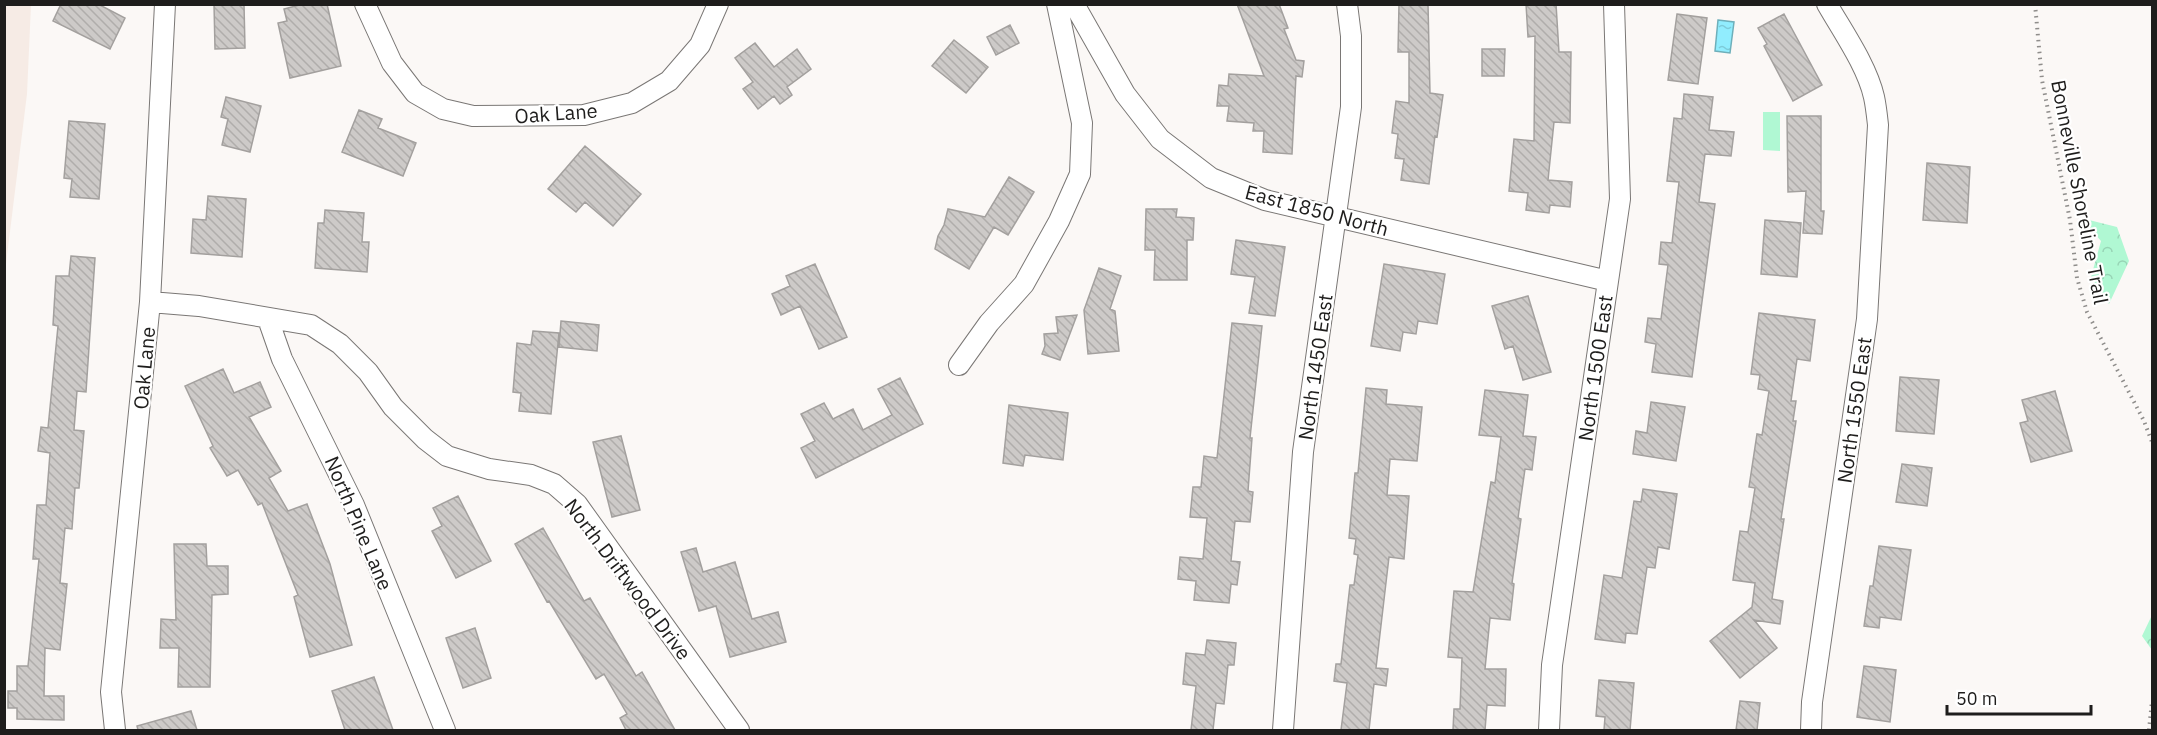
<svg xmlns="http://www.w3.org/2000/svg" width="2157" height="735" viewBox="0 0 2157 735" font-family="'IBM Plex Sans',sans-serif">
<defs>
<pattern id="forest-crowns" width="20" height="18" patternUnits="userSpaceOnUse" patternTransform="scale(1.5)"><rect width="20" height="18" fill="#b0f8d3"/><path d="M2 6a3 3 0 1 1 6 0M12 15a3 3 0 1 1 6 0" fill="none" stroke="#97d4b5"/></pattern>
<pattern id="water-ripples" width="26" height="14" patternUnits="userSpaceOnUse" patternTransform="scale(1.5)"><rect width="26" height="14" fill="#91edfe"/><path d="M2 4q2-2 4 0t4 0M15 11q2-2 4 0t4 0" fill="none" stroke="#7dcbd9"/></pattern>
<pattern id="building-back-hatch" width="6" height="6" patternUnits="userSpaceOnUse" patternTransform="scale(1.5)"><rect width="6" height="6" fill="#cdcac8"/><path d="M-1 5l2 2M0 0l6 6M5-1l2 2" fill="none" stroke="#b0adab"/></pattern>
</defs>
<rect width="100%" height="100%" fill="#fbf8f6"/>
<!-- built -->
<path fill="#f6ebe5" d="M 5,4 L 31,5 L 27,94 L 5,272 Z"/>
<!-- forest -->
<path fill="url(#forest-crowns)" d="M 2081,218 L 2117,227 L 2129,261 L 2109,304 L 2091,277 L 2101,241 Z
M 2152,615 L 2152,650 L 2142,636 Z"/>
<!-- green -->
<path fill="#b0f8d3" d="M 1763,112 L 1780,112 L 1780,151 L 1763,150 Z"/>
<!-- water -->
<path fill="url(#water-ripples)" stroke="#6eafba" stroke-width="1.5" d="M 1718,20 L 1734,22 L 1730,53 L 1715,51 Z"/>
<!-- building -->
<path fill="url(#building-back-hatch)" stroke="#a3a09e" stroke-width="1.5" d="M 61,4 L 98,4 L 125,18 L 110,49 L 53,21 Z
M 214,4 L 244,4 L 245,48 L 215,49 Z
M 303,4 L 327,4 L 341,66 L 290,78 L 278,23 L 287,21 L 284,9 Z
M 1237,4 L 1279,4 L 1288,28 L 1284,29 L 1296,60 L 1304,61 L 1302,77 L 1296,76 L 1292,154 L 1263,152 L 1264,131 L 1253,131 L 1254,123 L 1227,121 L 1229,106 L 1217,106 L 1219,85 L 1228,86 L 1229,74 L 1264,76 Z
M 1399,4 L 1428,4 L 1430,93 L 1443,95 L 1437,137 L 1435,136 L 1429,184 L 1401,180 L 1404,159 L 1395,158 L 1398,134 L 1392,133 L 1396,101 L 1409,103 L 1409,52 L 1398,52 Z
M 1526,4 L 1556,4 L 1559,52 L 1571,52 L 1570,123 L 1554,122 L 1548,180 L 1572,182 L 1570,207 L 1550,205 L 1549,213 L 1526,210 L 1528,193 L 1509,191 L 1514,139 L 1534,141 L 1535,36 L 1528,37 Z
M 1677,14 L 1707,18 L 1698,84 L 1668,80 Z
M 1784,14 L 1822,85 L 1793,101 L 1764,46 L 1767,44 L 1758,28 Z
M 1010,25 L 1019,43 L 996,55 L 987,37 Z
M 954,40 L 988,67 L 966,93 L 932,66 Z
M 755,43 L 774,67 L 797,49 L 811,69 L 787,87 L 792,95 L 780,104 L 774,96 L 758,109 L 743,89 L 753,82 L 735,58 Z
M 1482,49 L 1505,49 L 1504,76 L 1482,76 Z
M 1684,94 L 1713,97 L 1709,130 L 1734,132 L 1731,156 L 1705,154 L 1699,202 L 1715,204 L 1692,377 L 1652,372 L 1656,344 L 1645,342 L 1648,318 L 1661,319 L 1668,265 L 1659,264 L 1661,242 L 1672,243 L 1679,182 L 1667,181 L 1674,118 L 1682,119 Z
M 226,97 L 261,106 L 250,152 L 222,145 L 228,119 L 221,117 Z
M 359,110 L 382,119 L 378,128 L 416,143 L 403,176 L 342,152 Z
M 1787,116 L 1821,116 L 1821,211 L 1824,211 L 1822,234 L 1803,233 L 1806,191 L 1788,192 Z
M 69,121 L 105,124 L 99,199 L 70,197 L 72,179 L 64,178 Z
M 585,146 L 641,194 L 613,226 L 585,202 L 576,212 L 548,189 Z
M 1927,163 L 1970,167 L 1967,223 L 1923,220 Z
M 1009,177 L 1034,192 L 1008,235 L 994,227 L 969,269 L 935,249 L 938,236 L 944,225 L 948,209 L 985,217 Z
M 208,196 L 246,199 L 242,257 L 191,253 L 193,219 L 206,220 Z
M 1146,209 L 1177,209 L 1176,217 L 1194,218 L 1193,240 L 1187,240 L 1187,280 L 1154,280 L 1155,250 L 1145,250 Z
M 325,210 L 364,213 L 362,242 L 369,242 L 367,272 L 315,268 L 318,223 L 324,223 Z
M 1765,220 L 1801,223 L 1797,277 L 1761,274 Z
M 1236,240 L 1285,247 L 1275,316 L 1249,313 L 1255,277 L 1231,274 Z
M 71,256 L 95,258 L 86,392 L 77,391 L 74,430 L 84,431 L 79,488 L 75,488 L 72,529 L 65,528 L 60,583 L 67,584 L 60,650 L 45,648 L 44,696 L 64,696 L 64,720 L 17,719 L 17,708 L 8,708 L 8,691 L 17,691 L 17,666 L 28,666 L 39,559 L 33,559 L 37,505 L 46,505 L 50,453 L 38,451 L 41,427 L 48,428 L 58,326 L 53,325 L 56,276 L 69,276 Z
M 815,264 L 847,337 L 819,349 L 800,306 L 781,315 L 772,294 L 790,286 L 786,276 Z
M 1384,264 L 1445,274 L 1437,324 L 1418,321 L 1416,334 L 1403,332 L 1400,351 L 1371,346 Z
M 1099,268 L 1121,276 L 1110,309 L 1115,311 L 1119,351 L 1088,354 L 1084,310 Z
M 1528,296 L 1551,372 L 1523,380 L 1513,346 L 1505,349 L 1492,306 Z
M 1759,313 L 1815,320 L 1810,361 L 1797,359 L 1791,401 L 1796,401 L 1793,421 L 1796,421 L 1781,519 L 1784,519 L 1772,599 L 1783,601 L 1780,624 L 1754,620 L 1777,648 L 1740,678 L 1710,641 L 1752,607 L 1755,583 L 1733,580 L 1740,531 L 1748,532 L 1755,488 L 1749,487 L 1757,434 L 1762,435 L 1769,391 L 1758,389 L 1760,375 L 1751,374 Z
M 1077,315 L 1060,360 L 1042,354 L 1045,346 L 1044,334 L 1058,333 L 1056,317 Z
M 561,321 L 599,325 L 597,351 L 559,347 Z
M 1232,323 L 1262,326 L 1250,438 L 1252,438 L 1248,491 L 1253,492 L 1250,522 L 1235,521 L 1231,561 L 1240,562 L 1237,585 L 1231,584 L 1229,603 L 1194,600 L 1196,581 L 1178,579 L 1180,557 L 1203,559 L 1207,518 L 1190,517 L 1193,487 L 1201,487 L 1204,456 L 1217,458 Z
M 533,331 L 559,333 L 551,414 L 519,411 L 521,393 L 513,392 L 517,343 L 531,345 Z
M 223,369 L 234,393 L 260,382 L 271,407 L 249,417 L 281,471 L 269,478 L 288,511 L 307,504 L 330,564 L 352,645 L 310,657 L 294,597 L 298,595 L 262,503 L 258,505 L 238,470 L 227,476 L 210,448 L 213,446 L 185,386 Z
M 1900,377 L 1939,380 L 1934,434 L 1896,431 Z
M 900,378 L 923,424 L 816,478 L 801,448 L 815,441 L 801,414 L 824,403 L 833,419 L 853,409 L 863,430 L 892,415 L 878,389 Z
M 1366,388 L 1387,390 L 1386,404 L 1422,407 L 1417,461 L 1390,459 L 1387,495 L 1409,496 L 1404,559 L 1389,557 L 1376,668 L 1388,669 L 1386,686 L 1374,684 L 1369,730 L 1341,730 L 1347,683 L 1334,681 L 1336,664 L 1341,664 L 1350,585 L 1354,585 L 1358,555 L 1354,554 L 1356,539 L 1349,538 L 1355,473 L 1358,473 Z
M 1485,390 L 1528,395 L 1523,436 L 1536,437 L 1532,470 L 1525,469 L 1518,518 L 1521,519 L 1512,583 L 1514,584 L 1510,620 L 1490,618 L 1485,669 L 1506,669 L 1505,706 L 1487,705 L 1485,730 L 1453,730 L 1454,709 L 1460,709 L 1462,658 L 1448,657 L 1454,591 L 1473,592 L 1491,482 L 1495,483 L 1501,437 L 1479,435 Z
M 2055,391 L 2072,451 L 2031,462 L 2020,423 L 2028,421 L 2022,400 Z
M 1651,402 L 1685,407 L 1676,461 L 1633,454 L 1636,431 L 1647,433 Z
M 1009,405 L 1068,413 L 1063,460 L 1025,455 L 1023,466 L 1003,463 Z
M 621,436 L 640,510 L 612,517 L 593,442 Z
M 1902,464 L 1932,468 L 1927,506 L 1896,502 Z
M 1643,489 L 1677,494 L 1669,549 L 1658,547 L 1655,568 L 1647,567 L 1637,634 L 1626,633 L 1625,643 L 1595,639 L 1604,575 L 1622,578 L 1634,501 L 1641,502 Z
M 458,496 L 491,561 L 456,578 L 432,531 L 442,526 L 433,508 Z
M 543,528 L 584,601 L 590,598 L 636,676 L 642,672 L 675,730 L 626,730 L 620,718 L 627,714 L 604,674 L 596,679 L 549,601 L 547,602 L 515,544 Z
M 174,544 L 206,544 L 207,566 L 228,566 L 228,594 L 212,595 L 210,687 L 178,687 L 179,648 L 160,648 L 161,619 L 176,620 Z
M 1879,546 L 1911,550 L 1901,620 L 1880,617 L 1879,628 L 1864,626 L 1870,586 L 1873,586 Z
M 696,548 L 703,572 L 735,562 L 752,619 L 778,612 L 786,642 L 730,657 L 716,606 L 699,611 L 681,552 Z
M 475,628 L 491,678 L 463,688 L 446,638 Z
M 1207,640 L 1236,643 L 1234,665 L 1228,665 L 1224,704 L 1216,703 L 1213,730 L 1191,730 L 1196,686 L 1183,684 L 1186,653 L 1205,655 Z
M 1864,666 L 1896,670 L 1890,722 L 1857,717 Z
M 374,677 L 393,730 L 345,730 L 332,691 Z
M 1599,680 L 1634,683 L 1630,730 L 1604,730 L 1605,717 L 1596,716 Z
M 1740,701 L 1760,703 L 1757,730 L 1736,730 Z
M 191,711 L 197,730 L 138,730 L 137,726 Z"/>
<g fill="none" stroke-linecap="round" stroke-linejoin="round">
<!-- minor casing -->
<g stroke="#7a7775" stroke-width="22">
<path id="minor" d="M 365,4 L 392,63 L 415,93 L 443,109 L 473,116 L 584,115 L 632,103 L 669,81 L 700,45 L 718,4
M 1074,4 L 1125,94 L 1160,139 L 1211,178 L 1265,200 L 1608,281
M 150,302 L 199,306 L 311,325 L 340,344 L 368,372 L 393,407 L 425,439 L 447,456 L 489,469 L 531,475 L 554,484 L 577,504 L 739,730
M 268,319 L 282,359 L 354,505 L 445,730
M 959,365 L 989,323 L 1024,284 L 1059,221 L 1080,174 L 1082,123 L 1057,4
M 115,730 L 111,692 L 150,302 L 165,4
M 1283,730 L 1303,452 L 1351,107 L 1351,36 L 1347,4
M 1549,730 L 1552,665 L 1620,199 L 1614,4
M 1811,730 L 1812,702 L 1867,319 L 1878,125 C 1877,116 1876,106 1874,97 C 1867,66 1843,32 1827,4"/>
</g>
<!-- path -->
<path stroke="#8f8d8b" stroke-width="4" stroke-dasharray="1.5 4.5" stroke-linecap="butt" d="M 2035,4 L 2042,80 L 2070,220 L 2077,278 L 2087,312 L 2144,421 L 2152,442
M 2149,730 L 2152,701"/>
<!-- minor -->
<use href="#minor" stroke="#fff" stroke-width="20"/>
</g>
<g text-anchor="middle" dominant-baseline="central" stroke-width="4.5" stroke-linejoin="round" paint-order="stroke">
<!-- street labels -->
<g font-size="20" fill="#1e1d1c" stroke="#fff">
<text transform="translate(556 113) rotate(-4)">Oak Lane</text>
<text transform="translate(2080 192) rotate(79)">Bonneville Shoreline Trail</text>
<text transform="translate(1317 210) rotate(15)">East 1850 North</text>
<text transform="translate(1315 367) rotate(-82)">North 1450 East</text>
<text transform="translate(144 368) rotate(-85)">Oak Lane</text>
<text transform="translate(1595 368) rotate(-82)">North 1500 East</text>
<text transform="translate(1854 410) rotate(-82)">North 1550 East</text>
<text transform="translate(359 523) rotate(67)">North Pine Lane</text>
<text transform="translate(628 579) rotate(53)">North Driftwood Drive</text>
</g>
</g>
<!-- border -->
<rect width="2157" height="735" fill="none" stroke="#1e1d1c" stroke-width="12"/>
<!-- scale -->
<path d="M1947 705v9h144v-9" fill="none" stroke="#1e1d1c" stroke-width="3"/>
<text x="1956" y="705" font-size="18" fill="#1e1d1c" stroke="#ffffff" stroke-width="4.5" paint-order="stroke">50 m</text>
</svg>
